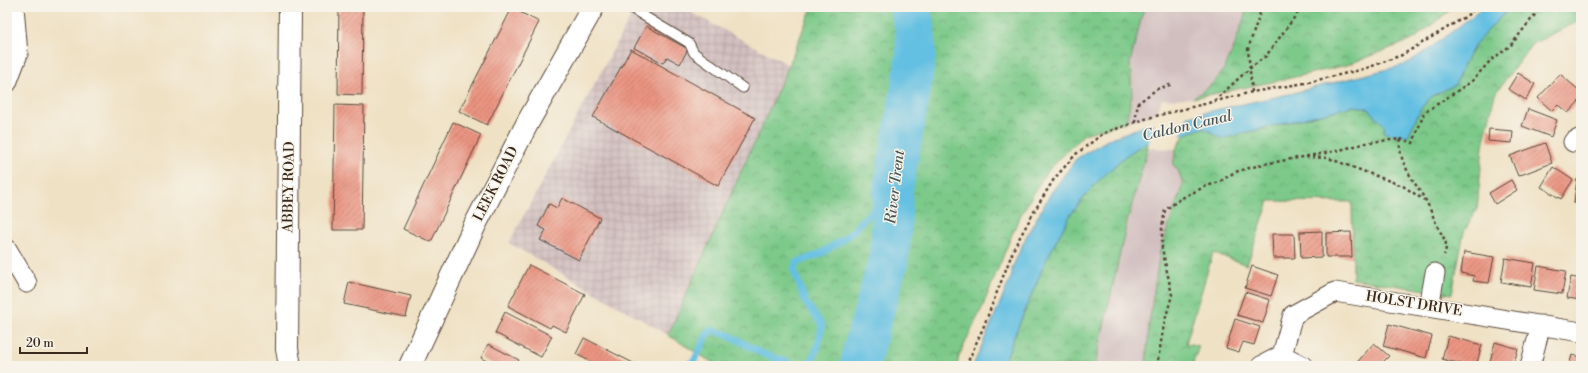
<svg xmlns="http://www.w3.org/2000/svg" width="1588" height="373" viewBox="0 0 1588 373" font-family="'Libre Bodoni',serif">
<defs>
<pattern id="industrial-grid" width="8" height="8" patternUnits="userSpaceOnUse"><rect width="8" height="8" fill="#d1bfbf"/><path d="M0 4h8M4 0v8" fill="none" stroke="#b4a4a4"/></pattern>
<pattern id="park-crowns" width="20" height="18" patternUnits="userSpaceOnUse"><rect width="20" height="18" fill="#7bc989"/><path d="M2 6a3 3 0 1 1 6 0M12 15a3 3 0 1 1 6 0" fill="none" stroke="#66a36f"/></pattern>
<pattern id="building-hatch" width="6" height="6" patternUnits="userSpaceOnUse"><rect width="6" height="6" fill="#eb9482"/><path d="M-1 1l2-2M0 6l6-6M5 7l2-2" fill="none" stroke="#c0796a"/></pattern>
</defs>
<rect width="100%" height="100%" fill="#f7f3e8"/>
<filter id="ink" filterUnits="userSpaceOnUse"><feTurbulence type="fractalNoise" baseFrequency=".025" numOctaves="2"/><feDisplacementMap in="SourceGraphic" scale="8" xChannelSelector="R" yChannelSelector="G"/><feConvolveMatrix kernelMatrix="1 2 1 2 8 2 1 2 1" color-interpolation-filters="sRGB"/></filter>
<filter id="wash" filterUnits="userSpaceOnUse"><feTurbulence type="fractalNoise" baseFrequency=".012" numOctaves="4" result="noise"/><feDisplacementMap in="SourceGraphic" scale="16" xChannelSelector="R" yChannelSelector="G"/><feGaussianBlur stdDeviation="0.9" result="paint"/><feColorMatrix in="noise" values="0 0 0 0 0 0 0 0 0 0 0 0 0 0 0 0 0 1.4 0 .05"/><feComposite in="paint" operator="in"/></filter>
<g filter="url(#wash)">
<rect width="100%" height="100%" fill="#efe1c4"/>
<!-- industrial -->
<path fill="url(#industrial-grid)" d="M 636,7 L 681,7 L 789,65 L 668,335 L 509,243 Z"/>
<!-- railway -->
<path fill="#d1bfbf" d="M 1144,7 L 1248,7 L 1227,63 L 1218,78 L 1211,85 L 1193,98 L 1162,99 L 1157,113 L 1127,122 L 1132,95 L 1130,63 Z
M 1147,148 L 1176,149 L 1173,165 L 1178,170 L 1183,184 L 1160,251 L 1149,324 L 1146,366 L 1095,366 L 1126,226 Z"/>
<!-- park -->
<path fill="url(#park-crowns)" stroke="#5b7a54" d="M 812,7 L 1144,7 L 1130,63 L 1132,95 L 1126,122 L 1084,134 L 1045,174 L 1018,220 L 982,308 L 959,356 L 957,366 L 718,366 L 668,335 L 789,65 Z
M 1248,7 L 1454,7 L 1414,39 L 1347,65 L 1282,80 L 1193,98 C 1201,92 1211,86 1217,79 C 1231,63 1240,27 1248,7 Z
M 1510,7 L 1581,7 L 1581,20 L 1532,44 L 1495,94 L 1483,146 L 1477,209 L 1464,232 L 1452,294 L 1353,279 L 1352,202 L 1269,201 L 1247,265 L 1213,253 L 1186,343 L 1199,346 L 1192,366 L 1146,366 L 1149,324 L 1160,251 L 1183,184 L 1178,170 L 1173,165 L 1176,149 L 1185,134 L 1203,128 L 1213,133 L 1221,139 L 1353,106 L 1368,108 L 1384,125 L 1408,136 L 1421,108 L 1432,96 L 1455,84 L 1466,60 L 1477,42 Z
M 1149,143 L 1126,226 L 1095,366 L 1003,366 L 1014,337 L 1046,260 L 1071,214 L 1095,184 L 1124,157 L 1142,145 Z"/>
<!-- water -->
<path fill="#64c0e2" stroke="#507580" d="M 1484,7 L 1510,7 L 1477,42 L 1466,60 L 1455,85 L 1432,96 L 1421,108 L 1408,136 L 1385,133 L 1384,125 L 1368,108 L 1353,106 L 1221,139 L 1213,133 L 1203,128 L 1173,138 L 1142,145 L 1124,157 L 1095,184 L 1071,214 L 1046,260 L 1014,337 L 1003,366 L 973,366 L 1012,275 L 1012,268 L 1027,235 L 1051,193 L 1076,159 L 1109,139 L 1147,125 L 1289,94 L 1404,65 L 1428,50 Z"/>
<!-- pier -->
<path fill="#efe1c4" d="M 1187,114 L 1180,138 L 1148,146 L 1155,122 Z"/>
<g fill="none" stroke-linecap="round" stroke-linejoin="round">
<!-- stream -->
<path stroke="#64c0e2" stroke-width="7" d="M 686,366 L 694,361 L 707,335 L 711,330 L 729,335 L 761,353 L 798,366
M 804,366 L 812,360 L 818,346 L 822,325 L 806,303 L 794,271 L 796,263 L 820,254 L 847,237 L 893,189"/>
<!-- river -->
<path stroke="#64c0e2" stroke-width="40" d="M 860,366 L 863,350 L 888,262 L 891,235 L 893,189 L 911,89 L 916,53 L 915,27 L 909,7"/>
</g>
<g id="blocks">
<!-- building -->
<path fill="url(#building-hatch)" d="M 339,7 L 363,7 L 362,95 L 338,94 Z
M 512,8 L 539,22 L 487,125 L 459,111 Z
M 646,26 L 688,49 L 680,64 L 667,57 L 663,63 L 634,48 Z
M 631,49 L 755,118 L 718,186 L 593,117 Z
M 1518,73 L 1535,84 L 1526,100 L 1508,89 Z
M 1560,74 L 1581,92 L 1581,99 L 1568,113 L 1558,105 L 1552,111 L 1538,98 Z
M 335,105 L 364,106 L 362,230 L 333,230 Z
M 1528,109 L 1557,120 L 1551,137 L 1522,126 Z
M 453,122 L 481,135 L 431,242 L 403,229 Z
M 1489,129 L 1513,131 L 1512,143 L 1488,141 Z
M 1545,143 L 1552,163 L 1518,176 L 1510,156 Z
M 1553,167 L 1573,180 L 1561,199 L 1541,187 Z
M 1577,179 L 1581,180 L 1581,203 L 1574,203 Z
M 1511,180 L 1517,190 L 1495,204 L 1489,193 Z
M 562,198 L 600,218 L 579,260 L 540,240 L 546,230 L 538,226 L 549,204 L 557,208 Z
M 1322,231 L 1322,257 L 1301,258 L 1300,232 Z
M 1351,232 L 1352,257 L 1326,257 L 1326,233 Z
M 1272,234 L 1294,234 L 1295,258 L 1273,258 Z
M 1464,252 L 1494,257 L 1489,283 L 1473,281 L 1474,276 L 1461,273 Z
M 1505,258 L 1535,263 L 1531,287 L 1501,282 Z
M 529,265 L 585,294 L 566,332 L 552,325 L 550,328 L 508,306 Z
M 1252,266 L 1278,275 L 1271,296 L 1245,288 Z
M 1538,266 L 1566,271 L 1562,294 L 1534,290 Z
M 1571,277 L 1581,279 L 1581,300 L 1567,298 Z
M 349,282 L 411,296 L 406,317 L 344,304 Z
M 1245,292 L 1270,300 L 1263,323 L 1237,315 Z
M 505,312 L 552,336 L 541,357 L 495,333 Z
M 1235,319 L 1260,327 L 1254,345 L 1243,342 L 1239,352 L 1226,348 Z
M 1389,324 L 1432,336 L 1426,358 L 1383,346 Z
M 1448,336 L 1482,345 L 1476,366 L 1468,366 L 1442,359 Z
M 584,338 L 639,366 L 599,366 L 576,354 Z
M 1495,342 L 1518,349 L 1513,366 L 1489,366 Z
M 1374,343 L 1389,356 L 1379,366 L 1354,366 Z
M 488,344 L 519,360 L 516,366 L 496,366 L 481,358 Z
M 1572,355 L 1581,357 L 1581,366 L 1569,366 Z"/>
</g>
</g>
<g filter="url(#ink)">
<use href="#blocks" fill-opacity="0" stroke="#564537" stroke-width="1"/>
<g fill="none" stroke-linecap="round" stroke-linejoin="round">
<!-- service casing -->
<g stroke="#564537" stroke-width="11">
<path id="service" d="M 629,7 L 689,43 L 694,53 L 743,88"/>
</g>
<!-- minor casing -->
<g stroke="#564537" stroke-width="21">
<path id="minor" d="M 7,83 L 18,54 L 14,7
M 1573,142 L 1581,138
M 7,249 L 27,283
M 1429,307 L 1435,273
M 1282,355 L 1293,315 L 1335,292 L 1581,332
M 1261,366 L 1282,355 L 1303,366
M 1530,366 L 1541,325"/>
</g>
<!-- tertiary casing -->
<g stroke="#564537" stroke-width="24">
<path id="tertiary" d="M 290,7 L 287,349 L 290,366"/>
</g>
<!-- primary casing -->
<g stroke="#564537" stroke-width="24">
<path id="primary" d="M 410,366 L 475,225 L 528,122 L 593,7"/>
</g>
<!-- path -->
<path stroke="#564537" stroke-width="2.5" stroke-dasharray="3 3" stroke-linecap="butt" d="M 1252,92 L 1248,49 L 1262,7
M 1214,101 L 1249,69 L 1266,56 L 1302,7
M 1135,122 L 1138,103 L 1157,89 L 1173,84
M 1401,139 C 1395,159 1417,185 1426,201 C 1431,210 1434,220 1439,229 C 1444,240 1449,242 1444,255
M 1306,157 L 1328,158 L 1403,186 L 1424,200
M 966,366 L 983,328 L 1015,246 L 1035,210 L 1054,179 L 1076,154 L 1104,133 L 1148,118 L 1252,92 L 1305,83 L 1364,69 L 1402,55 L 1465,17 L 1477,7
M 1157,366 L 1164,324 L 1172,295 L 1162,248 L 1162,227 L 1165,210 L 1182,198 L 1204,187 L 1219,182 L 1235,172 L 1264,164 L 1336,151 L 1370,142 L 1401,139 L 1413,143 L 1424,113 L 1472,81 L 1490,61 L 1511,45 L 1541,7"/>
<!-- service -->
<use href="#service" stroke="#fff" stroke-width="9"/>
<!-- minor -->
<use href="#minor" stroke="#fff" stroke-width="19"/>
<!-- tertiary -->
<use href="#tertiary" stroke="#fff" stroke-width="22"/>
<!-- primary -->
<use href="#primary" stroke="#fff" stroke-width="22"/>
</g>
</g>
<g text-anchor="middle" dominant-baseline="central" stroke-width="3" stroke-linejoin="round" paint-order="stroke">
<!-- street labels -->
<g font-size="14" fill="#3b2a1e" stroke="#f7f3e8">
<text transform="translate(496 184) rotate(-63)">LEEK ROAD</text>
<text transform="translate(289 187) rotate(-89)">ABBEY ROAD</text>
<text transform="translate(1414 304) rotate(9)">HOLST DRIVE</text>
</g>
<!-- water labels -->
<g font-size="15" font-style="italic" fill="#475759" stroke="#f7f3e8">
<text transform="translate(1187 126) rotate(-13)">Caldon Canal</text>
<text transform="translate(895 187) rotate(-83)">River Trent</text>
</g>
</g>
<!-- margin -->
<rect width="1588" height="373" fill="none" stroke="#f7f3e8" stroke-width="24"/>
<!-- scale -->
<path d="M20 347v6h67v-6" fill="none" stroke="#3b2a1e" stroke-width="2"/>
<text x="26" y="347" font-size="12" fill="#3b2a1e" stroke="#f7f3e8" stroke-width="3" paint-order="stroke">20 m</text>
</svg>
